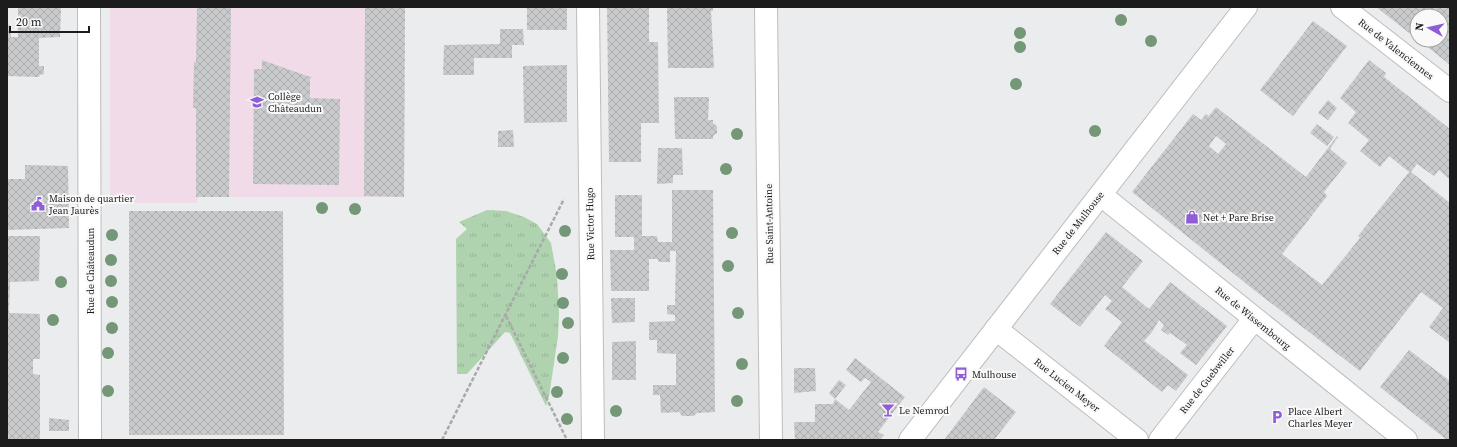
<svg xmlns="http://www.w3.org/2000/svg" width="1457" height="447" viewBox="0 0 1457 447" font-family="'Source Serif 4',serif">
<defs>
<pattern id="park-tufts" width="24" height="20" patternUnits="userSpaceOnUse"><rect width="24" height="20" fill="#afd2af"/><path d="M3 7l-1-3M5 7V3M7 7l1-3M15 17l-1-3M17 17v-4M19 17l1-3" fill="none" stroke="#96b496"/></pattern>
<pattern id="building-cross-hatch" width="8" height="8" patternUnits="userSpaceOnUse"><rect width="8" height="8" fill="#c9cacb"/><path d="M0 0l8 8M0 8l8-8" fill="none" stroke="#acadae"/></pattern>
</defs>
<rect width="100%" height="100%" fill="#ebeced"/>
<!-- education -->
<path fill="#f1dbe8" d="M 110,7 L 405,7 L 404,197 L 198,197 L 197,203 L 110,203 Z"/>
<!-- park -->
<path fill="url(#park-tufts)" d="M 487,210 L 506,211 L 524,217 L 537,224 L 551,243 L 557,276 L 559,313 L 558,336 L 549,397 L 546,406 L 510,333 L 505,332 L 467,374 L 457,374 L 456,239 L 467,229 L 459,222 Z"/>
<!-- building -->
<path fill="url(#building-cross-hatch)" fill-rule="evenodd" d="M 18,7 L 61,7 L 60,37 L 39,38 L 39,66 L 44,66 L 44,74 L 40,75 L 39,77 L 7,76 L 7,24 L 10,26 L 11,37 L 18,37 Z
M 197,7 L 231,7 L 229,197 L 196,197 L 196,108 L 193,108 L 194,62 L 196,62 Z
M 365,7 L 405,7 L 404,197 L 364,196 Z
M 527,7 L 567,7 L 567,30 L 527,30 Z
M 607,7 L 649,7 L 649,42 L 658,42 L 659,123 L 641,123 L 641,162 L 609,162 Z
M 667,7 L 713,7 L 713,11 L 711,11 L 714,68 L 668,68 Z
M 1376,7 L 1450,7 L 1450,65 L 1419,40 L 1441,40 L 1441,16 L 1417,16 L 1417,39 Z
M 1313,21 L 1347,46 L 1293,116 L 1260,90 Z
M 500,29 L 523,29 L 524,45 L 512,45 L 512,58 L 474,58 L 474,75 L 443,75 L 444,45 L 500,44 Z
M 262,60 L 313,78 L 310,78 L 310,98 L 340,99 L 339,185 L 253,184 L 254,69 L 262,69 Z
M 1369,60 L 1386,73 L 1384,77 L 1450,129 L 1450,180 L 1439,170 L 1434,176 L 1417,164 L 1411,172 L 1450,203 L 1450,343 L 1429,327 L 1443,308 L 1421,292 L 1360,371 L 1254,290 L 1132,192 L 1193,114 L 1201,120 L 1206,114 L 1209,116 L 1216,107 L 1306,177 L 1337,136 L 1338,137 L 1330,149 L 1347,163 L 1324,192 L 1327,196 L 1282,254 L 1322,285 L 1360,238 L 1358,236 L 1409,172 L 1389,156 L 1380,167 L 1360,151 L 1369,140 L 1348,123 L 1356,112 L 1340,98 ZM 1216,136 L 1226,144 L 1218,154 L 1209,146 Z
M 567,65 L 567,122 L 524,123 L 523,66 Z
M 674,97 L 709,97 L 708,120 L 713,120 L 713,123 L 717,126 L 717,133 L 713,136 L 713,139 L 675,139 Z
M 1328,100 L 1337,108 L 1328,120 L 1318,113 Z
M 1317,124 L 1334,137 L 1327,146 L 1310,133 Z
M 513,130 L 514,147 L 498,147 L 498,131 Z
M 658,148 L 682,148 L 683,175 L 673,175 L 673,183 L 657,184 Z
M 25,165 L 68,166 L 69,228 L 7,230 L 7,179 L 25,179 Z
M 672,190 L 713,190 L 715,412 L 697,413 L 694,416 L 682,416 L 679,412 L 661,413 L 660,395 L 653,395 L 653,385 L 676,385 L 676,354 L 657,353 L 657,340 L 649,340 L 649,322 L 675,321 L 675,315 L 667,314 L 667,305 L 675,305 L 676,251 L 670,251 L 670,262 L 659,262 L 657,259 L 649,259 L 649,291 L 611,291 L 610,250 L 634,250 L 634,237 L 615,237 L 615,195 L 642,195 L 642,236 L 657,236 L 658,242 L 672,242 Z
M 129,211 L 283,211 L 284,435 L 129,435 Z
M 1106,232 L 1143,261 L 1122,287 L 1149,309 L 1170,282 L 1227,326 L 1196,365 L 1180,353 L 1187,345 L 1170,333 L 1168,335 L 1161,330 L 1164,325 L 1159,320 L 1152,332 L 1144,341 L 1188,375 L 1176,391 L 1168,385 L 1162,392 L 1104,346 L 1122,322 L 1105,309 L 1112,301 L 1105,295 L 1080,327 L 1050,304 Z
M 7,236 L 40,236 L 39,281 L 10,282 L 9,313 L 40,314 L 40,359 L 33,359 L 33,374 L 40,375 L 40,440 L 7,440 Z
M 611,298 L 635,298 L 635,322 L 612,323 Z
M 636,341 L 636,380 L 612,380 L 612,342 Z
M 1409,350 L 1450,381 L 1450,440 L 1447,440 L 1380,387 Z
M 855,358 L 905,397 L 878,432 L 884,435 L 880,440 L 795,440 L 794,422 L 815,422 L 815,404 L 833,404 L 835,399 L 849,410 L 871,382 L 865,378 L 861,382 L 846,370 Z
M 794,368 L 815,368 L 816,391 L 794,393 Z
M 839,380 L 846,385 L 835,399 L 829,393 Z
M 984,387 L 1016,412 L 994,440 L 944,440 Z
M 49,418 L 69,420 L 69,431 L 49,431 Z"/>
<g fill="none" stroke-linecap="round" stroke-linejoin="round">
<!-- minor casing -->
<g stroke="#bdbdbe" stroke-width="24">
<path id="minor" d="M 89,7 L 90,440
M 588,7 L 593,440
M 766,7 L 771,440
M 1342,7 L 1450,91
M 1101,195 L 1406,440
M 996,329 L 1137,440
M 1160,440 L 1254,319"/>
</g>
<!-- major casing -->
<g stroke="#bdbdbe" stroke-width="24">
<path id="major" d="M 910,440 L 1246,7"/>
</g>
<!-- path -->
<path stroke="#a8a9aa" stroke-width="2.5" stroke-dasharray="4 2" stroke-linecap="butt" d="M 506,316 L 567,440
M 442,440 L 564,199"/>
<!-- minor -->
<use href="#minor" stroke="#fff" stroke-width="22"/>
<!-- major -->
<use href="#major" stroke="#fff" stroke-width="22"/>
</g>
<!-- trees -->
<g fill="#739777">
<circle cx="1121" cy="20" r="6"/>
<circle cx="1020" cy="33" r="6"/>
<circle cx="1151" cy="41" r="6"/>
<circle cx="1020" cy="47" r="6"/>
<circle cx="1016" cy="84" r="6"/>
<circle cx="1095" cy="131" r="6"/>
<circle cx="737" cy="134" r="6"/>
<circle cx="726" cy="169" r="6"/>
<circle cx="322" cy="208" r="6"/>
<circle cx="355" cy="209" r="6"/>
<circle cx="565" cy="231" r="6"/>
<circle cx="732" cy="233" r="6"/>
<circle cx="112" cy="235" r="6"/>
<circle cx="111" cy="260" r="6"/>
<circle cx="728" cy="266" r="6"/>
<circle cx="562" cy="274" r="6"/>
<circle cx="111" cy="281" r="6"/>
<circle cx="61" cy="282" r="6"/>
<circle cx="112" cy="302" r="6"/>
<circle cx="563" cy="303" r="6"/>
<circle cx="738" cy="313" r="6"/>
<circle cx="53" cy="320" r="6"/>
<circle cx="568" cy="323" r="6"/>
<circle cx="112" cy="328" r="6"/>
<circle cx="108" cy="353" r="6"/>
<circle cx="563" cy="358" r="6"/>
<circle cx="742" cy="364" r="6"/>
<circle cx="108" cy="391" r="6"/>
<circle cx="557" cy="392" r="6"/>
<circle cx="737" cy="401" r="6"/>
<circle cx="616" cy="411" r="6"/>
<circle cx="567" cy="419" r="6"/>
</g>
<!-- icons -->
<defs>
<g id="school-bare" transform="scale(1.08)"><path d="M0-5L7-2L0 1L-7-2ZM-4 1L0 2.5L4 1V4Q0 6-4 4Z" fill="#8f5dd6" stroke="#f9f9fa" stroke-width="2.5" paint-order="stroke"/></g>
<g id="civic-bare" transform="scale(1.08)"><path d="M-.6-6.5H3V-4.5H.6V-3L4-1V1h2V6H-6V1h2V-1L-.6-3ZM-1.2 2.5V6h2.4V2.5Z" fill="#8f5dd6" stroke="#f9f9fa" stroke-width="2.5" paint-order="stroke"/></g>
<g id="shop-bare" transform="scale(1.08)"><path d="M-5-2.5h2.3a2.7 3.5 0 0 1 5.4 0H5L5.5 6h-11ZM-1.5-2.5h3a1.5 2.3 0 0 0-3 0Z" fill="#8f5dd6" stroke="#f9f9fa" stroke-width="2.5" paint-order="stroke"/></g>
<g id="bus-bare" transform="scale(1.08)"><path d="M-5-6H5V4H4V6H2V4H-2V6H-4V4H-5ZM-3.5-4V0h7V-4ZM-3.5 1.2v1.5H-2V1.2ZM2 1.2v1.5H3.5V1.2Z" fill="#8f5dd6" stroke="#f9f9fa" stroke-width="2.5" paint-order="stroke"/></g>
<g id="bar-bare" transform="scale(1.08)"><path d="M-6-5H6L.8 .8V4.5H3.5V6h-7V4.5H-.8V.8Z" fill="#8f5dd6" stroke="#f9f9fa" stroke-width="2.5" paint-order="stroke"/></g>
<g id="parking-bare" transform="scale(1.08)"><path d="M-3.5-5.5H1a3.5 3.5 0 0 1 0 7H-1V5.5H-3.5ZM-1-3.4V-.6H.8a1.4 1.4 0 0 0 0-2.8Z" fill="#8f5dd6" stroke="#f9f9fa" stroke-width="2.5" paint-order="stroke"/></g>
</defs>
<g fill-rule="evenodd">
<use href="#school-bare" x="257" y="102"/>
<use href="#civic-bare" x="38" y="204"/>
<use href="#shop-bare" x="1192" y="217"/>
<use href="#bus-bare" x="961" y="374"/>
<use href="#bar-bare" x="888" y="410"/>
<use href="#parking-bare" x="1277" y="417"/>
</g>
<g text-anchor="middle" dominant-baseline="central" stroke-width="4" stroke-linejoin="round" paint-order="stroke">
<!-- street labels -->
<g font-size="10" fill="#1c1c1d" stroke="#f9f9fa">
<text transform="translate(1396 49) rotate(38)">Rue de Valenciennes</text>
<text transform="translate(1078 223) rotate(-52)">Rue de Mulhouse</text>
<text transform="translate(590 224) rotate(-91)">Rue Victor Hugo</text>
<text transform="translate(769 224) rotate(-91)">Rue Saint-Antoine</text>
<text transform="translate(90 271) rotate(-90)">Rue de Châteaudun</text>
<text transform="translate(1253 318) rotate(39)">Rue de Wissembourg</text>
<text transform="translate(1207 380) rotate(-52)">Rue de Guebwiller</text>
<text transform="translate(1067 385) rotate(38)">Rue Lucien Meyer</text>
</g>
<!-- poi labels -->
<g font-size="10" fill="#1c1c1d" stroke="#f9f9fa" text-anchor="start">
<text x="268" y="96">Collège<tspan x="268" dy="12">Châteaudun</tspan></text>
<text x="49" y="198">Maison de quartier<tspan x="49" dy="12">Jean Jaurès</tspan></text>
<text x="1203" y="217">Net + Pare Brise</text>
<text x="972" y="374">Mulhouse</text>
<text x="899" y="410">Le Nemrod</text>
<text x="1288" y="411">Place Albert<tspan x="1288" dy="12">Charles Meyer</tspan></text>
</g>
</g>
<!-- border -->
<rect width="1457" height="447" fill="none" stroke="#1c1c1d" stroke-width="16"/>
<!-- north arrow -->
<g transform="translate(1429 28) rotate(278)"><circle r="19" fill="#f9f9fa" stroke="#a1a1a2"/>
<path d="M0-3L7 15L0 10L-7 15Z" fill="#8f5dd6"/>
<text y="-6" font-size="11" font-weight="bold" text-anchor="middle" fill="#1c1c1d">N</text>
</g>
<!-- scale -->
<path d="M10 26v6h79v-6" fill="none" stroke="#1c1c1d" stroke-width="2"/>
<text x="16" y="26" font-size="12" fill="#1c1c1d" stroke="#f9f9fa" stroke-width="3" paint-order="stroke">20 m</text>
</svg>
